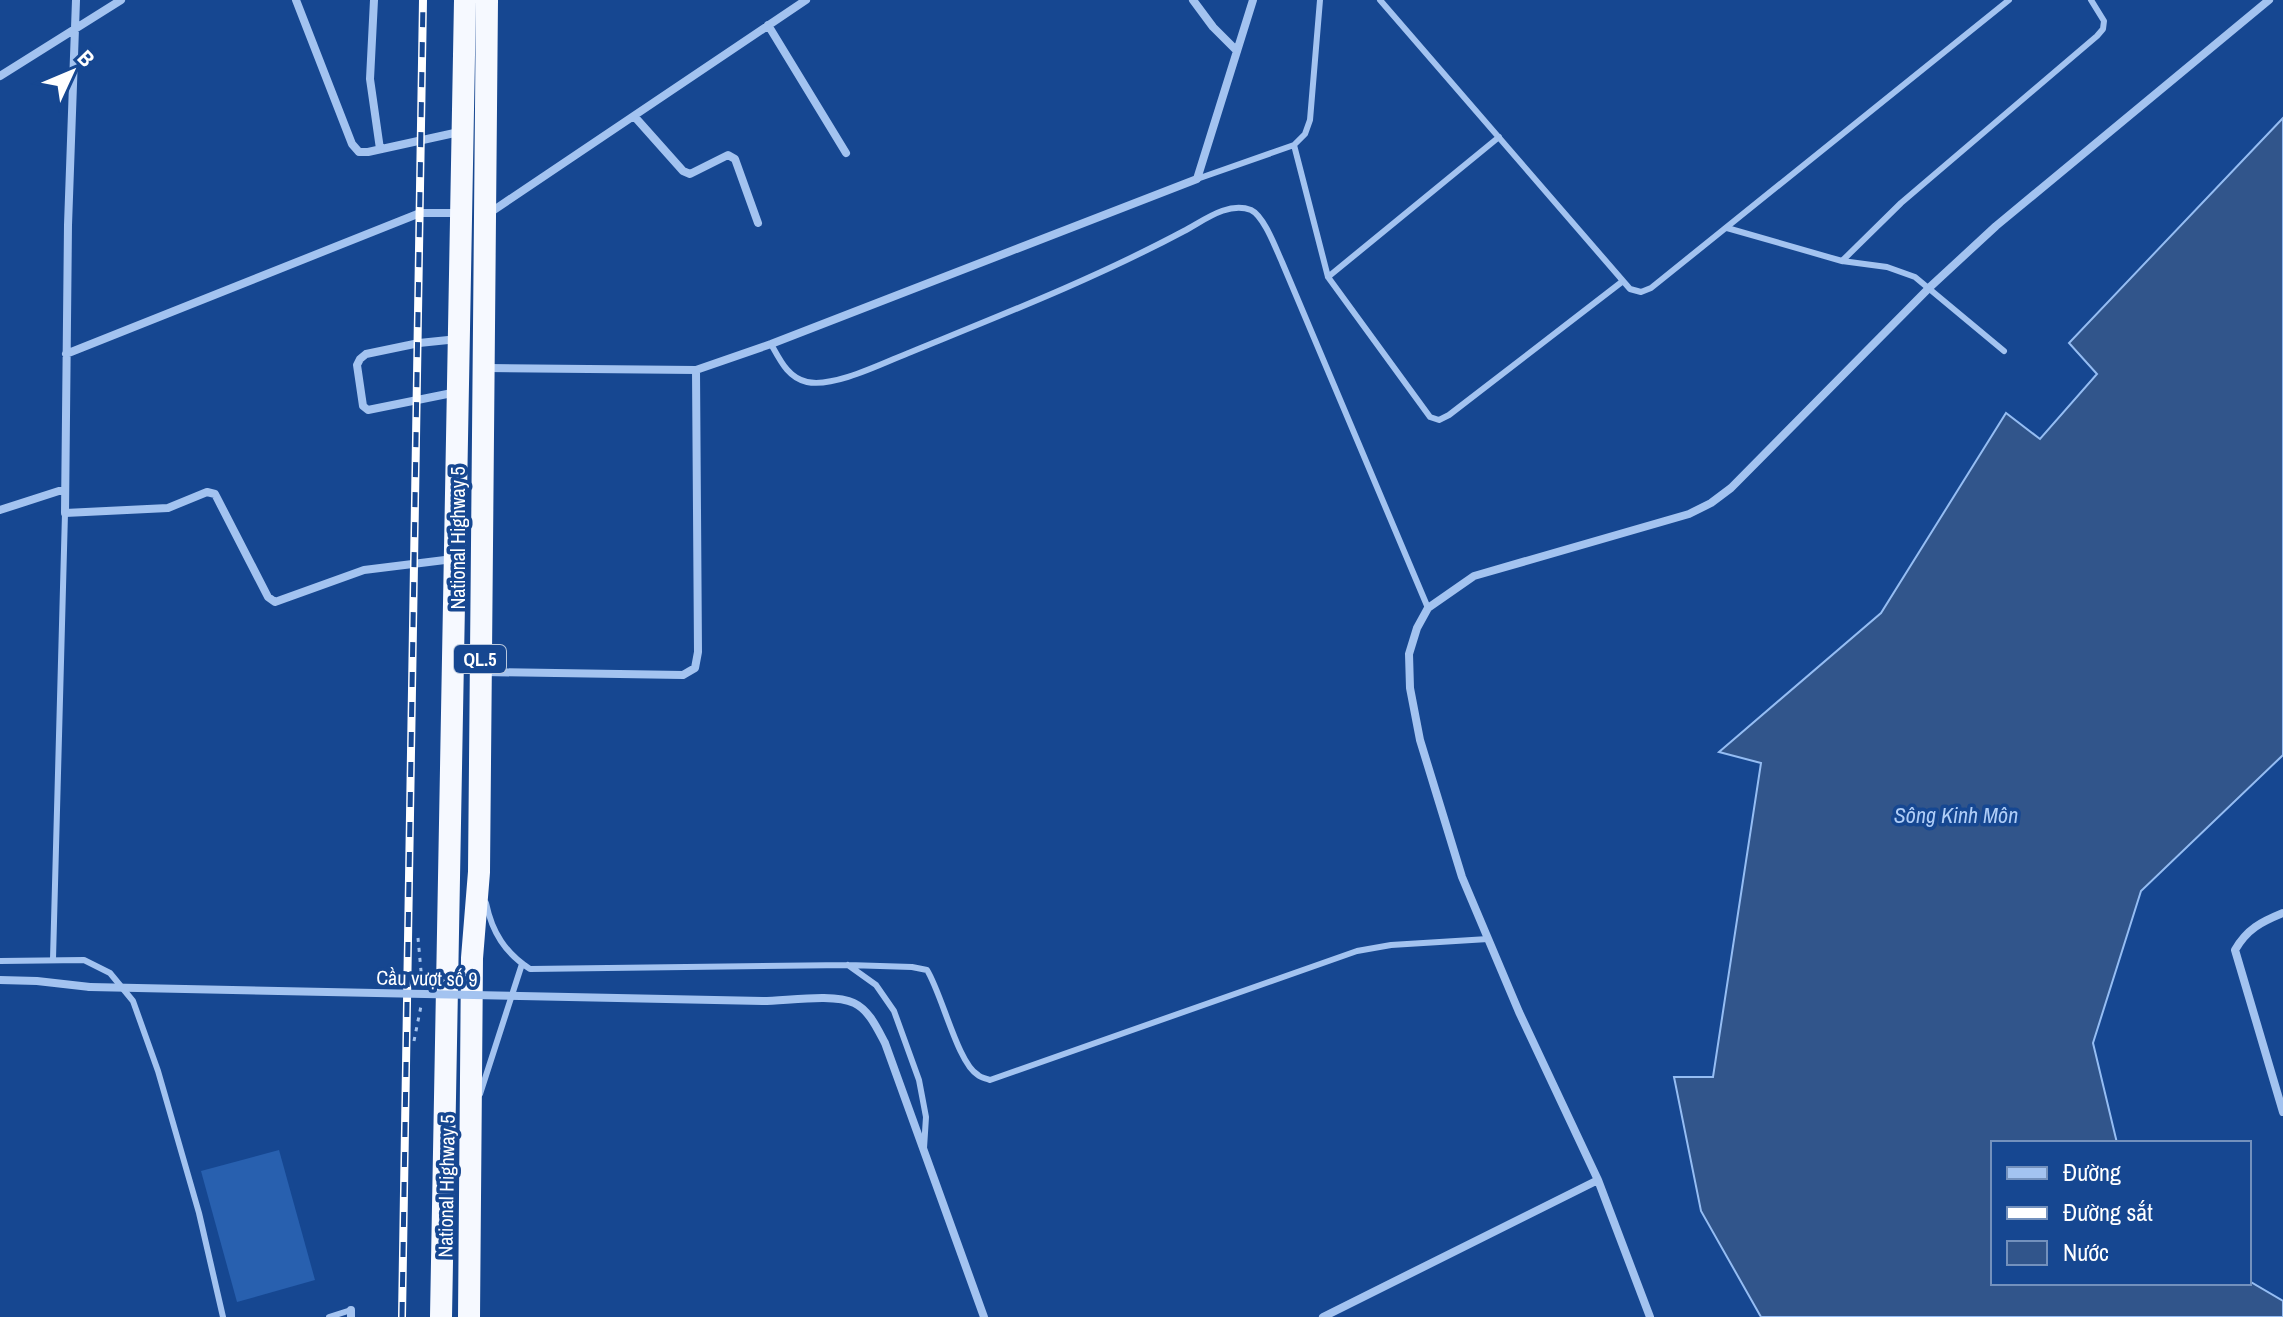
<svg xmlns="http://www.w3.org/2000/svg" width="2283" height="1317" viewBox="0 0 2283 1317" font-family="'Archivo Narrow',sans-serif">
<rect width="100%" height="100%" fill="#164791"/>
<!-- grass -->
<path fill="#2860af" d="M 279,1150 L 315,1280 L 237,1302 L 201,1171 Z"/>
<!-- water -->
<path fill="#31558b" stroke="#95bdf3" stroke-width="2" d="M 2283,118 L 2283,755 L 2141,891 L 2093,1043 L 2117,1143 L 1993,1143 L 1993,1283 L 2249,1281 L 2283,1301 L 2283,1317 L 1761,1317 L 1701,1211 L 1674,1077 L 1713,1077 L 1761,763 L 1719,752 L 1881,613 L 2006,413 L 2040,439 L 2097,374 L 2069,343 Z"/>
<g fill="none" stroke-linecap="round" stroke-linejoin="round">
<!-- path -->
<path stroke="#a3c3f0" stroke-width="3" stroke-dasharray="4 6" stroke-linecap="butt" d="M 418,938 L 422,982
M 414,1041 L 421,1006"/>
<!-- service -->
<path stroke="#a3c3f0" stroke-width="6" d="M 1380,0 L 1630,289 L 1641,292 L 1651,288 L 2009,0
M 1499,137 L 1328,277 L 1430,417 L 1439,420 L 1449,415 L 1623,281
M 1294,145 L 1328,277
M 1197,179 L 1294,145 L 1305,134 L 1310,120 L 1320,0
M 1727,228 L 1842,261 L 1887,267 L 1915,277 L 2004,351
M 1842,261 L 1901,203 L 2097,36 L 2103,29 L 2104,21 L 2091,0
M 771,344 C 780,360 788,378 807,382 C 835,388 885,362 911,352 C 1004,314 1096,278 1184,231 C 1203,221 1228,201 1251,210 C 1264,216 1276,249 1282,262 L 1428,608
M 486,903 C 492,932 505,953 530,969 L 848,965 L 912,967 L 927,970 C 942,994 958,1064 978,1075 C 981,1078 986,1078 990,1080 L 1357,951 L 1391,945 L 1488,939
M 53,959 L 65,513
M 0,961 L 84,960 L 110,973 L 133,1001 L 158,1071 L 199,1213 L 223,1317
M 848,965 L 876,985 L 894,1011 L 919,1080 L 926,1117 L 924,1148
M 480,1094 L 522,964
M 329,1317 L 351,1310"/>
<!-- minor -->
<path stroke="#a3c3f0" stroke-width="8" d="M 76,0 L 68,225 L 65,513 L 168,508 L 207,492 L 215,494 L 268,597 L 275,602 L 364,570 L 453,559
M 296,0 L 352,144 L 359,152 L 368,152 L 459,132
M 374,0 L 370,79 L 380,149
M 1193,0 L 1213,27 L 1237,51
M 768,25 L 846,153
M 0,76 L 121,0
M 634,116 L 683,171 L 690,174 L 728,155 L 735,159 L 758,223
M 488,214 L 806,0
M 66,354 L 420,213 L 459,213
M 487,368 L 696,370 L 771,344 L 1197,179 L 1253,0
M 457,392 L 368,410 L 363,406 L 357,365 L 360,359 L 366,354 L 419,343 L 458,339
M 0,510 L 65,489
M 484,672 L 683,675 L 695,668 L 698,652 L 696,370
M 2283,913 C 2261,922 2247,929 2235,950 L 2283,1112
M 0,980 L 37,981 L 90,987
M 763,1001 C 786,1001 834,993 854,1003 C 869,1010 877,1028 885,1043 L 984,1317
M 351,1310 L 351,1317
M 1323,1317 L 1598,1180
M 1650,1317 L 1598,1180 L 1519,1012 L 1462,877 L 1420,740 L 1410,688 L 1409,654 L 1417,628 L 1428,608 L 1474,576 L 1689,514 L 1711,503 L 1731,488 L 1930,287 L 1996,226 L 2269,0"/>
<!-- trunk -->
<path stroke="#f6f9ff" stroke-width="22" d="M 441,1317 L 465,0
M 469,1317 L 472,958 L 479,872 L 487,0"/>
<!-- rail casing -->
<g stroke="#fff" stroke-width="8">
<path id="rail" d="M 402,1317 L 423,0"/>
</g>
<!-- rail -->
<use href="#rail" stroke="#164791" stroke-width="5" stroke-dasharray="15" stroke-linecap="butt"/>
<!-- minor-bridge -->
<path stroke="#a3c3f0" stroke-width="8" d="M 90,987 L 763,1001"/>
</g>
<g text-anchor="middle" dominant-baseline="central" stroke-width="7" stroke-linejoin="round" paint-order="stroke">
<!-- shield labels -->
<rect fill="#164791" stroke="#b9c8de" stroke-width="2" x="454" y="645" width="52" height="28" rx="6"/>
<g font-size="18" font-weight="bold" fill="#fff">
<text x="480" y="659">QL.5</text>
</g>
<!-- street labels -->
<g font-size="20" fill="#fff" stroke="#164791">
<text transform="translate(457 538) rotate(-90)">National Highway 5</text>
<text transform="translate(427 978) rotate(1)">Cầu vượt số 9</text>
<text transform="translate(446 1186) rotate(-89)">National Highway 5</text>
</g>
<!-- water labels -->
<g font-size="22" font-style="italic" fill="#afcdf7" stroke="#164791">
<text x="1956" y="815">Sông Kinh Môn</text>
</g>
</g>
<!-- legend -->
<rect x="1991" y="1141" width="260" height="144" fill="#164791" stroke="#7391bd" stroke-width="2"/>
<rect x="2007" y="1167" width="40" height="12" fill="#a3c3f0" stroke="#7391bd" stroke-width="2"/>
<text x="2063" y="1181" font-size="24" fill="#ffffff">Đường</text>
<rect x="2007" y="1207" width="40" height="12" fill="#ffffff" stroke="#7391bd" stroke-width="2"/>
<text x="2063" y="1221" font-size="24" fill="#ffffff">Đường sắt</text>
<rect x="2007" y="1241" width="40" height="24" fill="#31558b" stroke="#7391bd" stroke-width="2"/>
<text x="2063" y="1261" font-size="24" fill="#ffffff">Nước</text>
<!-- north arrow -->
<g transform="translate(72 72) rotate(46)" stroke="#164791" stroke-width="6" paint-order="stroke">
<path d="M0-6L14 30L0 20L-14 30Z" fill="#ffffff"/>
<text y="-12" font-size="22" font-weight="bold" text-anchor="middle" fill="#ffffff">B</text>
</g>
</svg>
